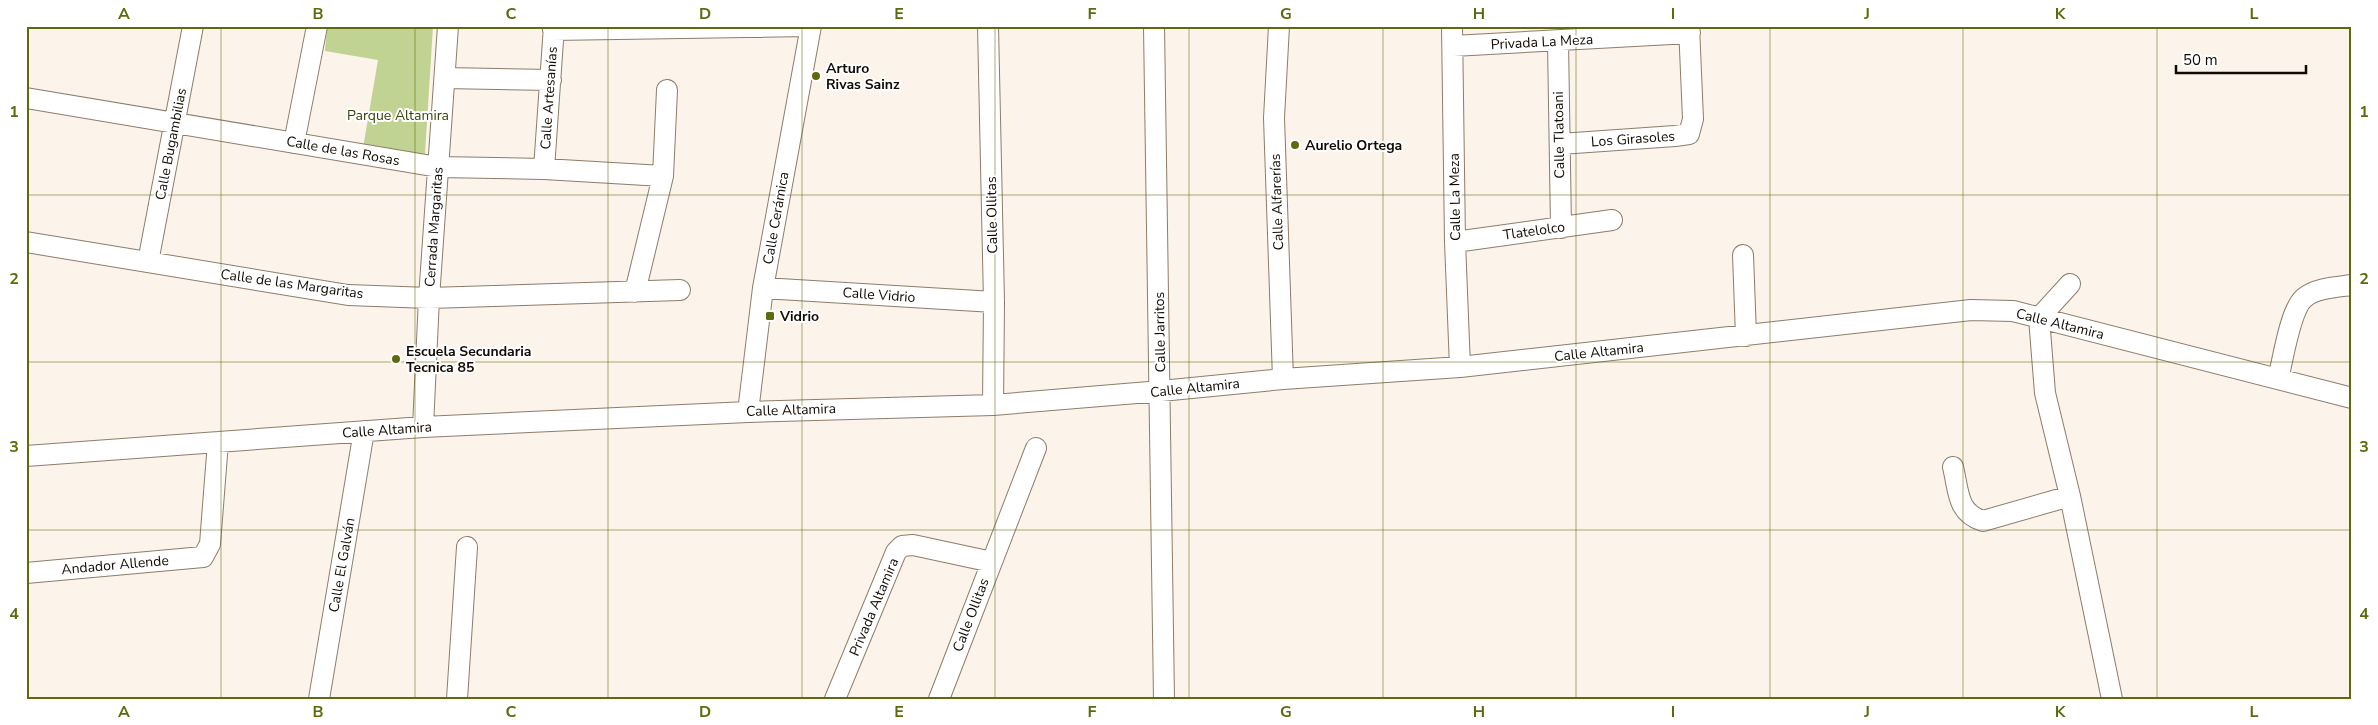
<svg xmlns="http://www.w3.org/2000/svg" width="2378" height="725" viewBox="0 0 2378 725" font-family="'Nunito Sans',sans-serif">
<rect width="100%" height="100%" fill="#fcf3eb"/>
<!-- green -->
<path fill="#c0d393" d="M 327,26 L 433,26 L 425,154 L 363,148 L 378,60 L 325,51 Z"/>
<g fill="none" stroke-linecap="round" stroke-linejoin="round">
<!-- street casing -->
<g stroke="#8e7c69" stroke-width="22">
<path id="street" d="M 988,26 L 994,302 L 993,405
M 1154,26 L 1164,699
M 1279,26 L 1274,118 L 1283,379
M 1452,26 L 1455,242 L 1460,367
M 553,30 L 811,26
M 1558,42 L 1561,228
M 1453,46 L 1690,33
M 445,78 L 551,80
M 26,98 L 438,167 L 544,169 L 663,176
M 294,143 L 317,26
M 1560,144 L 1675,136 L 1689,134 L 1693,119 L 1689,26
M 544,169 L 554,26
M 26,242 L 348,295 L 429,298 L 680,290
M 1455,242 L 1612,220
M 1743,255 L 1746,336
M 148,262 L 193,26
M 763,288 L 994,302
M 635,292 L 663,176 L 667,90
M 2039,318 L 2045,393 L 2070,496 L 2112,699
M 2039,318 L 2070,284
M 2278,379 C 2283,360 2290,310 2304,298 C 2315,288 2337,287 2352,285
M 748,412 L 763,288 L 811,26
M 423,427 L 429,298 L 448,26
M 26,456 L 423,427 L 748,412 L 993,405 L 1161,391 L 1283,379 L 1460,367 L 1971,310 L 2013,311 L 2352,398
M 1953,467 C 1959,492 1957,513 1983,521 L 2070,496
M 26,573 L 203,557 L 210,544 L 218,442
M 319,699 L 364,431
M 457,699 L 467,547
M 835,699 L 896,552 L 902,546 L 913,545 L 992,562
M 939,699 L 1036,448"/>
</g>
<!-- street -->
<use href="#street" stroke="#fff" stroke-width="20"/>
</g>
<!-- grid -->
<path fill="none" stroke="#5f690d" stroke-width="1" stroke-opacity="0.55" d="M 221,26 L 221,699M 415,26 L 415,699M 608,26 L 608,699M 802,26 L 802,699M 995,26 L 995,699M 1189,26 L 1189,699M 1383,26 L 1383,699M 1576,26 L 1576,699M 1770,26 L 1770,699M 1963,26 L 1963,699M 2157,26 L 2157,699M 26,195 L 2352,195M 26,362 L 2352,362M 26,530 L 2352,530"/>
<!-- markers -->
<g fill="#5f690d" stroke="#fff" stroke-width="2">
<circle cx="816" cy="76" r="5"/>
<circle cx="1295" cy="145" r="5"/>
<rect x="765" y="311" width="10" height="10" rx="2.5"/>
<circle cx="396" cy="359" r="5"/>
</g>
<g text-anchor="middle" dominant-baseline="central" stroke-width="4" stroke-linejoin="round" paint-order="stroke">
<!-- street labels -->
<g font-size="14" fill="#110a04" stroke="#fff">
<text transform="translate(1542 42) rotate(-3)">Privada La Meza</text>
<text transform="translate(549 98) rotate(-86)">Calle Artesanías</text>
<text transform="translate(1559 135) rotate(-91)">Calle Tlatoani</text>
<text transform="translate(1633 139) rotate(-4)">Los Girasoles</text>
<text transform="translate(171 144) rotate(-79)">Calle Bugambilias</text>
<text transform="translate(343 151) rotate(10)">Calle de las Rosas</text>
<text transform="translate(1455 197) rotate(-91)">Calle La Meza</text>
<text transform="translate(1277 202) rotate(-92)">Calle Alfarerías</text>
<text transform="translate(992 215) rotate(-91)">Calle Ollitas</text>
<text transform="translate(776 218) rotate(-80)">Calle Cerámica</text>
<text transform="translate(434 227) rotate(-86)">Cerrada Margaritas</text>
<text transform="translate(1534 231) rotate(-8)">Tlatelolco</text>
<text transform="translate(292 284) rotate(8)">Calle de las Margaritas</text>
<text transform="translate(879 295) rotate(4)">Calle Vidrio</text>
<text transform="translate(2060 324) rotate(14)">Calle Altamira</text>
<text transform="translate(1160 332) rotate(-91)">Calle Jarritos</text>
<text transform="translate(1599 352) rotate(-6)">Calle Altamira</text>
<text transform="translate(1195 388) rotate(-6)">Calle Altamira</text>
<text transform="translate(791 410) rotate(-2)">Calle Altamira</text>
<text transform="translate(387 430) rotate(-4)">Calle Altamira</text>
<text transform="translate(115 565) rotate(-5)">Andador Allende</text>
<text transform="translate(342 565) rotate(-80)">Calle El Galván</text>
<text transform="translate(874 607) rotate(-67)">Privada Altamira</text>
<text transform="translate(971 615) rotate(-69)">Calle Ollitas</text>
</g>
<!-- poi labels -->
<g font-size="14" font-weight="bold" fill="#110a04" stroke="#fff" text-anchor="start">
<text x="826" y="68">Arturo<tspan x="826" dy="16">Rivas Sainz</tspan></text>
<text x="1305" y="145">Aurelio Ortega</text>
<text x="780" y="316">Vidrio</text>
<text x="406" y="351">Escuela Secundaria<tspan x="406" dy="16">Tecnica 85</tspan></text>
</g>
<!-- park labels -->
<g font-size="14" fill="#364305" stroke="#fff">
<text x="398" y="115">Parque Altamira</text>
</g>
</g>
<!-- border -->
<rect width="2378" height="725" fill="none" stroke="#ffffff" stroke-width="55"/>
<!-- scale -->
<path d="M2176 65v8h130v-8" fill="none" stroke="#110a04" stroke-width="2.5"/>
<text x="2183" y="65" font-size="15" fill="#110a04" stroke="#ffffff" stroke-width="4" paint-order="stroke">50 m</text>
<rect x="28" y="28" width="2322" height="670" fill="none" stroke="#5f690d" stroke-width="2"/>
<g font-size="16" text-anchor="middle" font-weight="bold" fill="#5f690d">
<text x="124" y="19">A</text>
<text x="318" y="19">B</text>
<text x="511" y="19">C</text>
<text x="705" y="19">D</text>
<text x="899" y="19">E</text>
<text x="1092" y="19">F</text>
<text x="1286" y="19">G</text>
<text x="1479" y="19">H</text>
<text x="1673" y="19">I</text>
<text x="1867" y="19">J</text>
<text x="2060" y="19">K</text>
<text x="2254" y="19">L</text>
<text x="14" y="117">1</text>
<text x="2364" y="117">1</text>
<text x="14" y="284">2</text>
<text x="2364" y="284">2</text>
<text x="14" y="452">3</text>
<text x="2364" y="452">3</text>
<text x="14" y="619">4</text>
<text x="2364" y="619">4</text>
<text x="124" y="717">A</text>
<text x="318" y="717">B</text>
<text x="511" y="717">C</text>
<text x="705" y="717">D</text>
<text x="899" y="717">E</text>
<text x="1092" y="717">F</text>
<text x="1286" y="717">G</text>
<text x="1479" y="717">H</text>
<text x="1673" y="717">I</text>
<text x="1867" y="717">J</text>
<text x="2060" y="717">K</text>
<text x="2254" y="717">L</text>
</g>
</svg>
